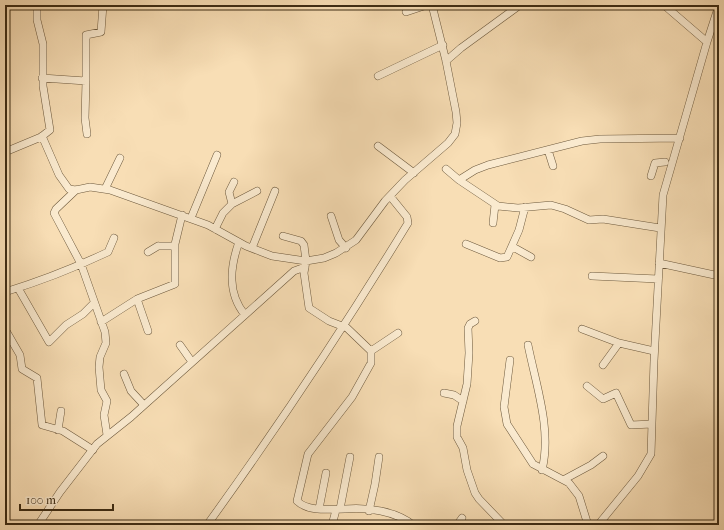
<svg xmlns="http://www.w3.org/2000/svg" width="724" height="530" viewBox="0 0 724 530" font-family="'IM FELL French Canon',serif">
<rect width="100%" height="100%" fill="#f8deb5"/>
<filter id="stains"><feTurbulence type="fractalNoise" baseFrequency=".005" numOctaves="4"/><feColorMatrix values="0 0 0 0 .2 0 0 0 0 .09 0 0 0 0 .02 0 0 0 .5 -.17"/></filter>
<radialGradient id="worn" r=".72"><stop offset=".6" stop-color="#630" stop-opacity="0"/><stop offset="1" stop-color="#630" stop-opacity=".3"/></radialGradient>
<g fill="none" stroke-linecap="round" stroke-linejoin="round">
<!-- minor casing -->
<g stroke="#6c583c" stroke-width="8">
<path id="minor" d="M 664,5 L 707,42 L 719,5
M 406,12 L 427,5
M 446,61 L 461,48 L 520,5
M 378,76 L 443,45
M 42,78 L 86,81 L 85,118 L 87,134
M 86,81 L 86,35 L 101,32 L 103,5
M 42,136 L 59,175 L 69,189 L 76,190 L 90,187 L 110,190 L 208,225 L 246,246 L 272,256 L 306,261 L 324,258 L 336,253 L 356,240 L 385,201 L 405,180 L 448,143 L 455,134 L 457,123 L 456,112 L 446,61 L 432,5
M 378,146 L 414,173
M 548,150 L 553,166
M 5,152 L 41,137 L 50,130 L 43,86 L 43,44 L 37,20 L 37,5
M 446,169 L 459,180
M 651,176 L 655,163 L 665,162
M 105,189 L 120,158
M 76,190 L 56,209 L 54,213 L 81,264 L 105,332 L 106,343 L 100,357 L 99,367 L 101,390 L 107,401 L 104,415 L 107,435
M 232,204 L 257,191
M 331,216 L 339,240 L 346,248
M 191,218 L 217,155
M 493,223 L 495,205
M 660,228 L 603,219 L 589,220 L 565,209 L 551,205 L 518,208 L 498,206 L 459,180 L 475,170 L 488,165 L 582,141 L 600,139 L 680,138
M 215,229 L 223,213 L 232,204 L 229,192 L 234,182
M 283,236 L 301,241 L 304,245 L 306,261 L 304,273 L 309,308 L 329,321 L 347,328 L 371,351 L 371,363 L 352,397 L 308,454 L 297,501 C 308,512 330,509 345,509 C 367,507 396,511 413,525
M 239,242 C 230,267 227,293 245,315
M 466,244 L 500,258 L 507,257 L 519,230 L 525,207
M 160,246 L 175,246
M 513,247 L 531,257
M 252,248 L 275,191
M 148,252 L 158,246
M 659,263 L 719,276
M 592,276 L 658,279
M 18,288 L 49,342 L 66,325 L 83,314 L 94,303
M 5,292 C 41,281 74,268 108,252 L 114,238
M 137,299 L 148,331
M 475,321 L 470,324 L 468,328 L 469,353 L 467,384 L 457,426 L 457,437 L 463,448 L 467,470 L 475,493 L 479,499 L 504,525
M 101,322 L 137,299 L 175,284 L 175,244 L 182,215
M 5,329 L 20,355 L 22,369 L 37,378 L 42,425 L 63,431 L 93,450
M 582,329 L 619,343 L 654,351
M 180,345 L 192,362
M 528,345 C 536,385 552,430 542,470
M 371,351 L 398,333
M 510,360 L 504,407 L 507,424 L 533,464 L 569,483 L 579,496 L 588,525
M 603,365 L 619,343
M 124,374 L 131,391 L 143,404
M 587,386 L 603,399 L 616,393 L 631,425 L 652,424
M 444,393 L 454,395 L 463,401
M 58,430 L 61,411
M 565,479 L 591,465 L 603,456
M 319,509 L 326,473
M 340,509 L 350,457
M 369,511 L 375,484 L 379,457
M 38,525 L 60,492 L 97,444 L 131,417 L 294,271 L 305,267
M 207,525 C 278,427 345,326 408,223 L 407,217 L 390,196
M 332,525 L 336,510
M 457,525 L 462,518
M 598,525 L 638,476 L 651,454 L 654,361 L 663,195 L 707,42"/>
</g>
<!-- minor -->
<use href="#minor" stroke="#faeacf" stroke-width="7"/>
</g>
<!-- margin -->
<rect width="724" height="530" fill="none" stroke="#f8deb5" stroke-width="20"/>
<rect x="6" y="6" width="712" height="518" fill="none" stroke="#3d2c14" stroke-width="2"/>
<rect x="10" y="10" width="704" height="510" fill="none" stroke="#3d2c14"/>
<!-- scale -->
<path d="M20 504v6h93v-6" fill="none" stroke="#3d2c14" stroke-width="2"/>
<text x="26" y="504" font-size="12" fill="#3d2c14" stroke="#faeacf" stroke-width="3" paint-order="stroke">100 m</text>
<rect width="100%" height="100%" filter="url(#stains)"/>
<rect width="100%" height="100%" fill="url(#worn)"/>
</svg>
